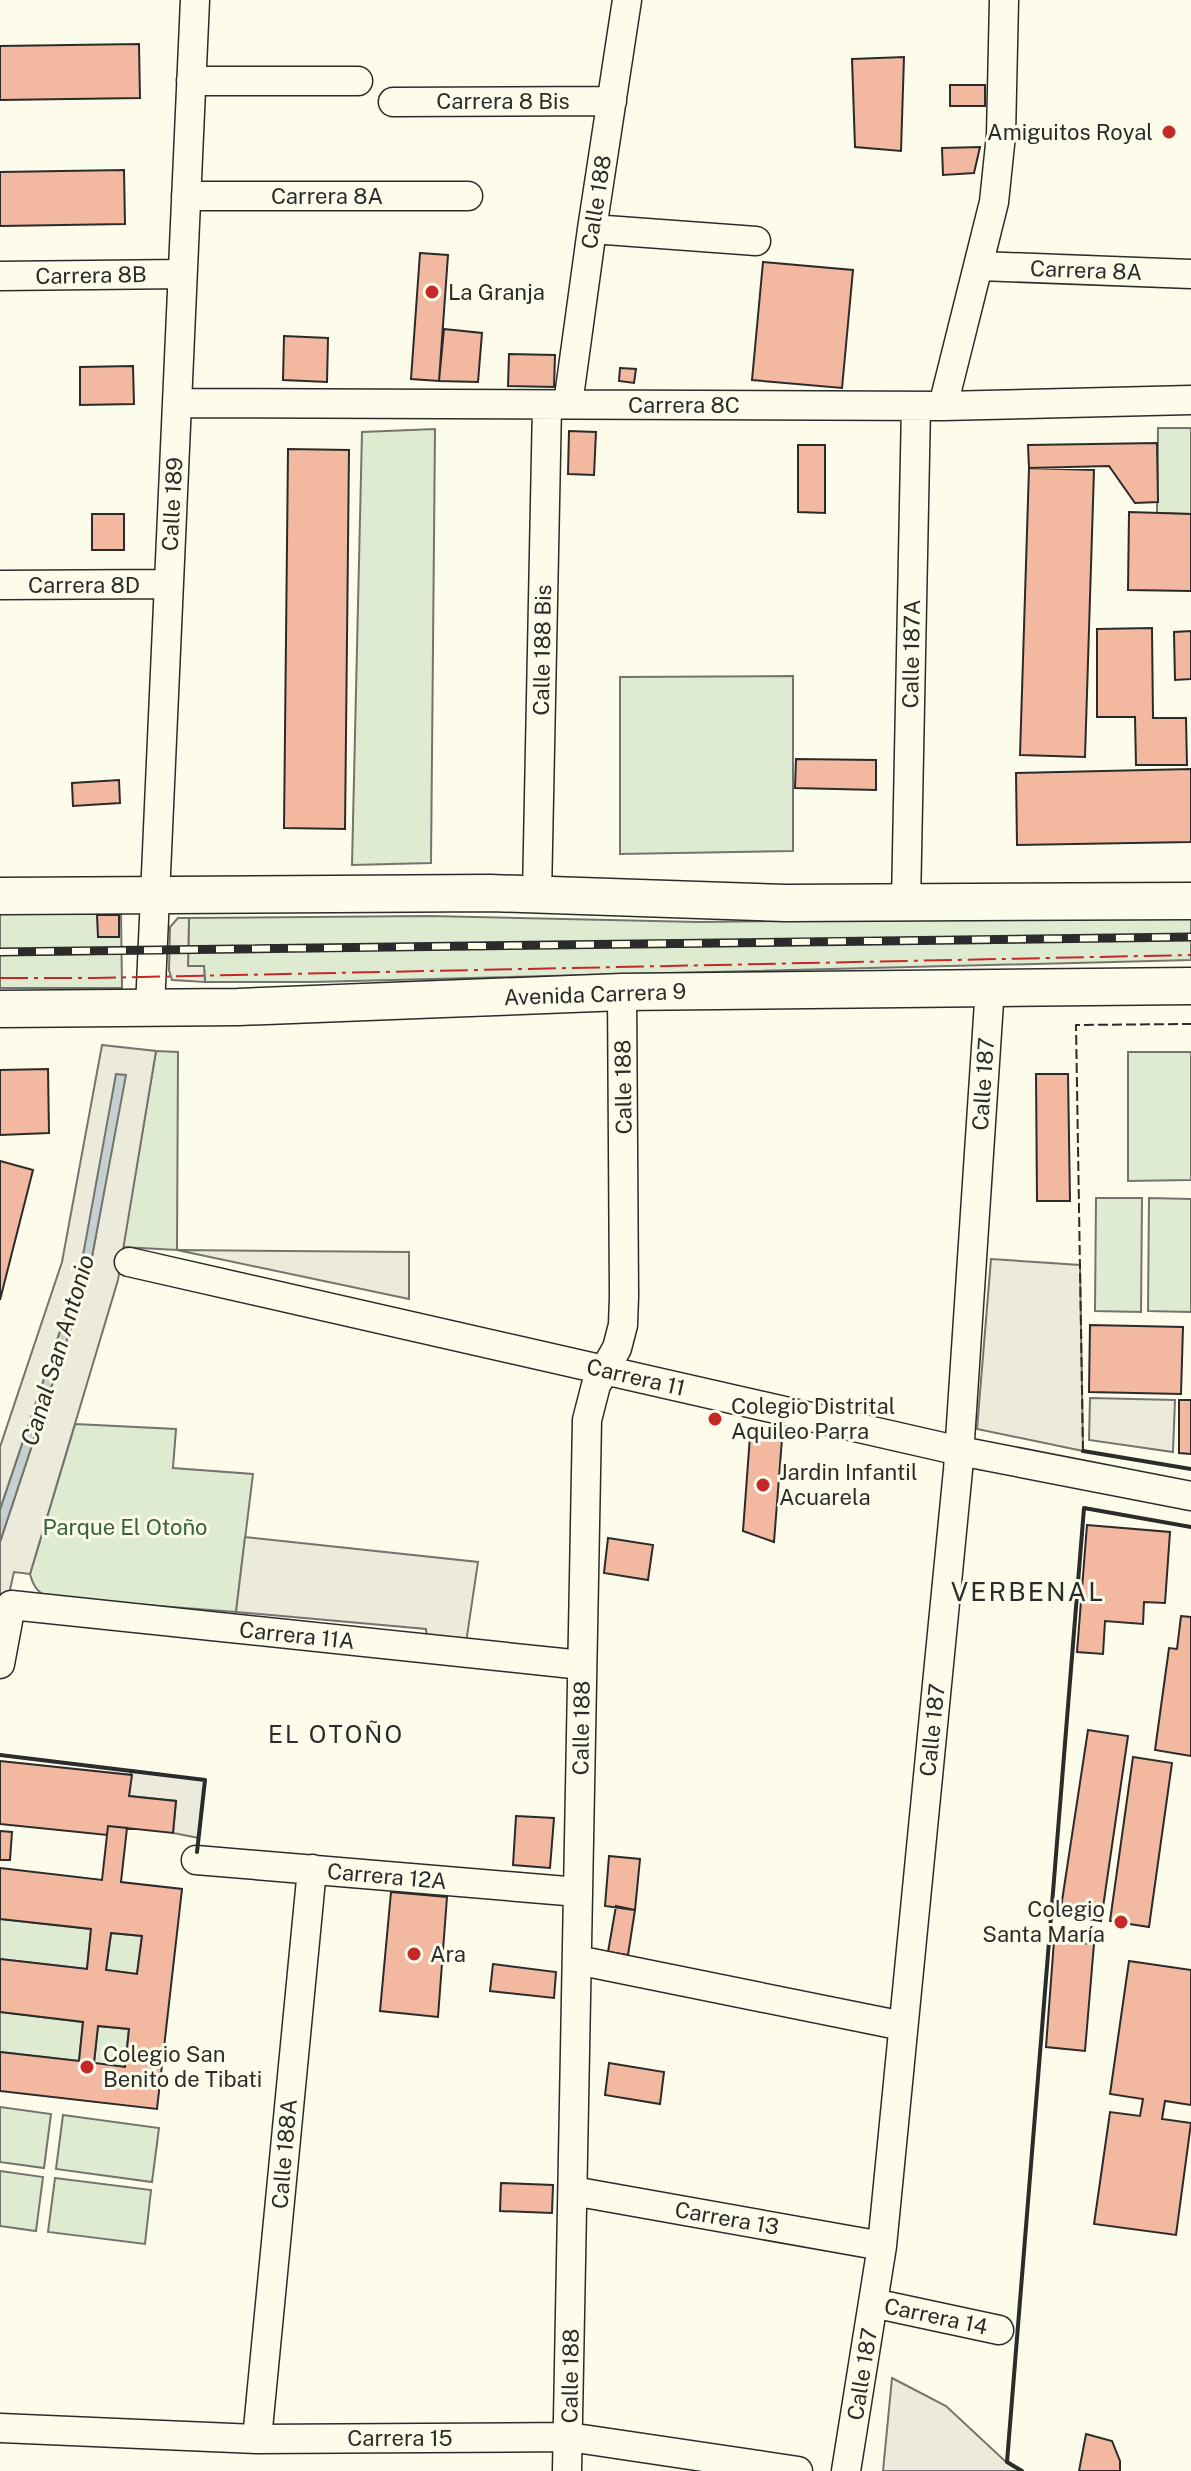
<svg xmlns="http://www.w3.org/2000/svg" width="1191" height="2471" viewBox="0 0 1191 2471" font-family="'Public Sans',sans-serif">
<rect width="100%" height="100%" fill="#fdfbea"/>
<!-- green -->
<path fill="#deebd1" stroke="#74746e" stroke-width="2" d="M 1158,428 L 1191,428 L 1191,514 L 1157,513 Z
M 435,429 L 431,863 L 352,865 L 362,432 Z
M 793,676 L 793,851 L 620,854 L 620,677 Z
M 121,911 L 122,988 L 0,988 L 0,913 Z
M 428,916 L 699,922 L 1191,916 L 1191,960 L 313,982 L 205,982 L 204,966 L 188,966 L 189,918 Z
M 156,1051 L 178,1052 L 177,1250 L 123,1247 Z
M 1128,1052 L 1191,1052 L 1191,1180 L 1128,1181 Z
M 1096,1198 L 1142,1198 L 1141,1312 L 1095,1311 Z
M 1149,1198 L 1191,1199 L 1191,1312 L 1148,1311 Z
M 75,1424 L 176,1429 L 173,1468 L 253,1474 L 236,1612 L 56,1598 C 40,1596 34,1589 30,1574 Z
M 0,1919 L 91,1929 L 87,1969 L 0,1959 Z
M 111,1933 L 142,1936 L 137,1974 L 106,1970 Z
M 0,2012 L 83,2022 L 79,2061 L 0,2052 Z
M 98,2026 L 129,2029 L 125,2067 L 94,2063 Z
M 0,2107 L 51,2114 L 44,2168 L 0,2162 Z
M 63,2115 L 159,2128 L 152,2182 L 56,2169 Z
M 0,2171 L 43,2177 L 36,2231 L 0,2226 Z
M 55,2178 L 151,2190 L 145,2244 L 48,2232 Z"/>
<!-- parking -->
<path fill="#eceadb" stroke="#74746e" stroke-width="2" d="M 178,918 L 189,918 L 188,966 L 204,966 L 205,982 L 172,980 L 169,970 L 170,927 Z
M 102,1045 L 156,1051 L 118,1280 L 30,1574 L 14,1572 L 0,1633 L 0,1542 L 89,1273 L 125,1075 L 80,1272 L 0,1510 L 0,1447 L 62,1262 Z
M 177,1250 L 409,1252 L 409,1299 Z
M 991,1259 L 1080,1265 L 1083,1451 L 977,1429 Z
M 1090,1398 L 1175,1400 L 1173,1452 L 1089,1440 Z
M 245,1537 L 478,1562 L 466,1643 L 427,1639 L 426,1629 L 236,1612 Z
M 131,1770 L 205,1780 L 199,1838 L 173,1833 L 176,1801 L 129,1796 Z
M 892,2378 L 946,2406 L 1006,2462 L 1022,2471 L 883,2471 Z"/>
<!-- water -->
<path fill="#c7d0d0" stroke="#74746e" stroke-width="2" d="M 116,1074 L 126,1075 L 89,1273 L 0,1542 L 0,1510 L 80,1272 Z"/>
<!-- building -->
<path fill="#f2b8a0" stroke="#2b2b2b" stroke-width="2" fill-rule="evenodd" d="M 139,44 L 140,98 L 0,100 L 0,46 Z
M 904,57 L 901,151 L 855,147 L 852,59 Z
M 950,85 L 985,85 L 985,106 L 950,106 Z
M 980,147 L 974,173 L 943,175 L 942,148 Z
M 124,170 L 125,224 L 0,226 L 0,172 Z
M 420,253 L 448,255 L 439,381 L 411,379 Z
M 763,262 L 853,270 L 842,388 L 752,380 Z
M 444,329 L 482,333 L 478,382 L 439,381 Z
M 284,336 L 328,338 L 327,382 L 283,380 Z
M 509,354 L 555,355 L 554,387 L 508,386 Z
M 133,366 L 134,404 L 80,405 L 80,367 Z
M 620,368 L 636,369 L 634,383 L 619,381 Z
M 569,431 L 596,432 L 594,475 L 568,474 Z
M 1157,443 L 1158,502 L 1135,503 L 1109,466 L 1029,468 L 1028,445 Z
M 798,445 L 825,445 L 825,513 L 798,512 Z
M 288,449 L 349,450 L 345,829 L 284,828 Z
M 1029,468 L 1094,470 L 1085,757 L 1020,755 Z
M 1129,512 L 1191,514 L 1191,591 L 1128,590 Z
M 92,514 L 124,514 L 124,550 L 92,550 Z
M 1152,628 L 1153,718 L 1186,718 L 1187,765 L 1136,765 L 1135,717 L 1097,717 L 1097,629 Z
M 1191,631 L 1191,679 L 1175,680 L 1174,632 Z
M 796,759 L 876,760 L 876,790 L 795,788 Z
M 1191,769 L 1191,842 L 1017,845 L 1016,773 Z
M 119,780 L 120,803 L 73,806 L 72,783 Z
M 97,915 L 119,915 L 119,937 L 98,937 Z
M 48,1069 L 49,1133 L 0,1135 L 0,1070 Z
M 1036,1074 L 1068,1074 L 1070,1201 L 1037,1201 Z
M 0,1161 L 33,1170 L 0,1300 Z
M 1090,1325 L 1183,1327 L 1181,1394 L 1089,1392 Z
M 1179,1400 L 1191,1400 L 1191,1454 L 1179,1453 Z
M 750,1436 L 782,1439 L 774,1542 L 743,1531 Z
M 1087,1525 L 1170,1532 L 1165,1603 L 1144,1602 L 1143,1624 L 1105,1621 L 1103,1654 L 1077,1652 Z
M 608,1538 L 653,1545 L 648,1580 L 604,1573 Z
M 1181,1616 L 1191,1617 L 1191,1756 L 1155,1750 L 1169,1648 L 1177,1649 Z
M 1088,1730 L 1128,1736 L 1101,1921 L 1060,1914 Z
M 1133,1757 L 1172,1763 L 1149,1927 L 1110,1921 Z
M 0,1761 L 132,1775 L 129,1796 L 176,1801 L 173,1833 L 108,1826 L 107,1835 L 0,1824 Z
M 516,1816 L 554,1818 L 550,1868 L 513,1865 Z
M 108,1826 L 127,1828 L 121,1882 L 182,1889 L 157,2109 L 0,2091 L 0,2052 L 79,2061 L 83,2022 L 0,2012 L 0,1959 L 87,1969 L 91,1929 L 0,1919 L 0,1868 L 102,1880 ZM 111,1933 L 142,1936 L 137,1974 L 106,1970 ZM 98,2026 L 129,2029 L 125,2067 L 94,2063 Z
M 0,1831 L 12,1832 L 10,1860 L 0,1860 Z
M 609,1856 L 640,1859 L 635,1910 L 605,1906 Z
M 391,1892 L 447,1897 L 438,2017 L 380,2011 Z
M 616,1906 L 635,1910 L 628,1955 L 608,1952 Z
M 1054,1941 L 1094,1944 L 1085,2051 L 1046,2047 Z
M 1129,1961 L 1191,1970 L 1191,2105 L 1165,2101 L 1162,2119 L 1191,2123 L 1176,2235 L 1094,2224 L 1110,2112 L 1140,2116 L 1143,2099 L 1110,2094 Z
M 493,1964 L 556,1972 L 554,1998 L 490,1991 Z
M 609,2063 L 664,2072 L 660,2104 L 605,2095 Z
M 501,2183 L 553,2185 L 552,2213 L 500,2211 Z
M 1086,2434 L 1112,2441 L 1120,2461 L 1120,2471 L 1079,2471 Z"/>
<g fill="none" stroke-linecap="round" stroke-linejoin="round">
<!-- minor casing -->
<g stroke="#2b2b2b" stroke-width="31">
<path id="minor" d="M 191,81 L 358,81
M 393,102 L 612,101
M 186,196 L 468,196
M 592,229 L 756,241
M 980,266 L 1191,274
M 0,276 L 182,274
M 177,403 L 943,406 L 1191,400
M 568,404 L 592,229 L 627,0
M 943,406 L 994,202 L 1001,135 L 1004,0
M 0,585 L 169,584
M 537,895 L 547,405
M 906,903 L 916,406
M 150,1008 L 195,0
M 129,1262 L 960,1451 L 1191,1496
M 0,1664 L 11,1605 L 582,1665
M 196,1860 L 578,1892
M 577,1960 L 903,2026
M 573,2191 L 882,2246
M 873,2303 L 999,2330
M 0,2428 L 257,2439 L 569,2437 L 798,2471
M 257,2439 L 312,1869
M 567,2471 L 587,1420 L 596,1385 L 617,1348 L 623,1325 L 624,1296 L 622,992
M 846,2471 L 882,2246 L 958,1470 L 990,987"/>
</g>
<!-- major casing -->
<g stroke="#2b2b2b" stroke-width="39">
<path id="major" d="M 0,896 L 490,893 L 785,903 L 1191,901
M 0,1009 L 238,1007 L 622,992 L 1191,986"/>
</g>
<!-- minor -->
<use href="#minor" stroke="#fdfbea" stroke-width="28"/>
<!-- major -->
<use href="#major" stroke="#fdfbea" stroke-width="36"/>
<!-- rail casing -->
<g stroke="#2b2b2b" stroke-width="9">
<path id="rail" d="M 0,952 L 1191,937"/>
</g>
<!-- rail -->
<use href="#rail" stroke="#fdfbea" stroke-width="6" stroke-dasharray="18" stroke-linecap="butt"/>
<!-- fence -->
<path stroke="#2b2b2b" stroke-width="2" stroke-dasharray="10 4" stroke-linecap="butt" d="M 1083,1451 L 1076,1025 L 1191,1024"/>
<!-- wall -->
<path stroke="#2b2b2b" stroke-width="4" d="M 1083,1451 L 1191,1469
M 0,1755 L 205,1780 L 197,1852
M 1022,2471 L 1007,2462 L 1084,1508 L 1191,1527"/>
<!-- power -->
<path stroke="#c62828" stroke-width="2" stroke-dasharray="28 6 4 6" stroke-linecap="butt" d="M 0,978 L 94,978 L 1191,955"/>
</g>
<!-- markers -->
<g fill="#c62828" stroke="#fdfbea" stroke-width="3">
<circle cx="1169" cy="132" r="8"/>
<circle cx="432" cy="292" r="8"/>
<circle cx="715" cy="1419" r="8"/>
<circle cx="763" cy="1485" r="8"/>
<circle cx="1121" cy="1922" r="8"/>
<circle cx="414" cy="1954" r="8"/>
<circle cx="87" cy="2067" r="8"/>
</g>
<g text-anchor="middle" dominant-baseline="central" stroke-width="6" stroke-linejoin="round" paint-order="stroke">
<!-- street labels -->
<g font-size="22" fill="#2b2b2b" stroke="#fdfbea">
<text x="503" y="101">Carrera 8 Bis</text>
<text x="327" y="196">Carrera 8A</text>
<text transform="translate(596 202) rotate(-81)">Calle 188</text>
<text transform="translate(1086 270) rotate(2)">Carrera 8A</text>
<text transform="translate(91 275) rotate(-1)">Carrera 8B</text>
<text x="684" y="405">Carrera 8C</text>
<text transform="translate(172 504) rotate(-87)">Calle 189</text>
<text x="84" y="585">Carrera 8D</text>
<text transform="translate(542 650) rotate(-89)">Calle 188 Bis</text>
<text transform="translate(911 654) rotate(-89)">Calle 187A</text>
<text transform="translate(595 994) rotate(-2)">Avenida Carrera 9</text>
<text transform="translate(983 1084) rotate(-86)">Calle 187</text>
<text transform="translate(623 1087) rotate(-91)">Calle 188</text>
<text transform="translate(636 1377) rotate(13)">Carrera 11</text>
<text transform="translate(297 1635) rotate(6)">Carrera 11A</text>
<text transform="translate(581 1728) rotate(-89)">Calle 188</text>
<text transform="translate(932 1730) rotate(-84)">Calle 187</text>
<text transform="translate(387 1876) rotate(5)">Carrera 12A</text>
<text transform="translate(284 2154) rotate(-85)">Calle 188A</text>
<text transform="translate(727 2218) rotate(10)">Carrera 13</text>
<text transform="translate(936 2316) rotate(12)">Carrera 14</text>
<text transform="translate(862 2374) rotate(-81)">Calle 187</text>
<text transform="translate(570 2376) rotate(-89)">Calle 188</text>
<text x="400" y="2438">Carrera 15</text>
</g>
<!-- poi labels -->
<g font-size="22" fill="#2b2b2b" stroke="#fdfbea" text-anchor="start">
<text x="1153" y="132" text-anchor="end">Amiguitos Royal</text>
<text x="448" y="292">La Granja</text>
<text x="731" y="1406">Colegio Distrital<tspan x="731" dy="25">Aquileo Parra</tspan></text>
<text x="779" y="1472">Jardin Infantil<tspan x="779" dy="25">Acuarela</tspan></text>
<text x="1105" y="1909" text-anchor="end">Colegio<tspan x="1105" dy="25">Santa María</tspan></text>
<text x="430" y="1954">Ara</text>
<text x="103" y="2054">Colegio San<tspan x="103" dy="25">Benito de Tibati</tspan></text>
</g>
<!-- park labels -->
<g font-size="22" fill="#34623c" stroke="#fdfbea">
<text x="125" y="1527">Parque El Otoño</text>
</g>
<!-- water labels -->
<g font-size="24" font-style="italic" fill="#2b2b2b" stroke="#fdfbea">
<text transform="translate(57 1350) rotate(-73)">Canal San Antonio</text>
</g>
<!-- neighbourhood labels -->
<g font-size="24" letter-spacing="2" fill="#2b2b2b" stroke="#fdfbea">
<text x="336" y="1734">EL OTOÑO</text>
</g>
<!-- quarter labels -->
<g font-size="26" letter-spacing="2" fill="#2b2b2b" stroke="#fdfbea">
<text x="1028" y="1591">VERBENAL</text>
</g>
</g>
</svg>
